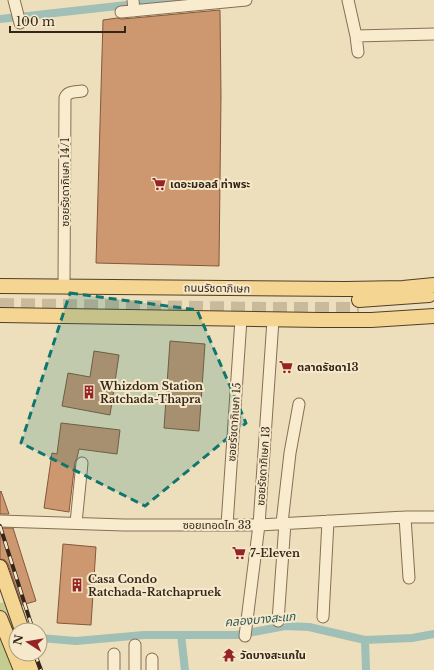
<svg xmlns="http://www.w3.org/2000/svg" width="434" height="670" viewBox="0 0 434 670" font-family="'Libre Baskerville','Noto Sans Thai',serif">
<rect width="100%" height="100%" fill="#eedfbc"/>
<!-- green -->
<path fill="#c5cc90" d="M 8,601 L 16,630 L 16,654 L 33,670 L 0,670 L 0,603 Z"/>
<g fill="none" stroke-linecap="round" stroke-linejoin="round">
<!-- canal -->
<path stroke="#a0bfb6" stroke-width="8" d="M 0,19 L 172,0
M 181,635 L 185,670
M 40,638 L 76,641 L 144,635 L 237,635 L 285,626 L 309,627 L 365,640 L 412,638 L 434,634
M 365,640 L 366,670"/>
</g>
<!-- building -->
<path fill="#cd9770" stroke="#85583b" d="M 220,10 L 221,96 L 219,266 L 96,263 L 103,20 L 117,18 L 122,19 L 134,18 Z
M 170,341 L 205,344 L 199,431 L 164,428 Z
M 94,351 L 119,355 L 110,415 L 62,406 L 68,373 L 90,377 Z
M 61,423 L 120,430 L 117,454 L 79,449 L 77,458 L 75,462 L 69,512 L 44,508 L 52,453 L 57,454 Z
M 1,491 L 9,514 L 0,514 L 0,492 Z
M 0,528 L 13,528 L 36,601 L 22,605 L 8,564 L 5,560 L 0,559 Z
M 63,544 L 96,547 L 91,625 L 57,623 Z"/>
<g fill="none" stroke-linecap="round" stroke-linejoin="round">
<!-- major-tunnel -->
<path stroke="#c9ba9c" stroke-width="14" stroke-dasharray="14 7" stroke-linecap="butt" d="M 0,305 L 266,309 L 359,309"/>
<!-- minor casing -->
<g stroke="#866f55" stroke-width="13">
<path id="minor" d="M 14,0 L 20,23
M 133,0 L 134,11
M 225,0 L 225,2 L 246,0
M 348,0 L 356,36 L 434,34
M 121,12 L 225,2
M 356,36 L 358,52
M 64,287 L 65,98 C 67,91 75,92 82,91
M 405,517 L 409,578
M 0,521 L 124,525 L 259,525 L 405,517 L 434,517
M 76,523 L 82,463
M 282,523 L 290,453 L 299,404
M 227,525 L 241,319
M 323,617 L 328,521
M 278,621 L 285,523
M 245,636 L 259,525 L 273,320
M 135,645 L 135,670
M 152,659 L 152,670
M 114,670 L 114,654"/>
</g>
<!-- major casing -->
<g stroke="#533d2a" stroke-width="16">
<path id="major" d="M 0,286 L 345,289 L 403,288 L 434,285
M 359,300 L 429,295
M 0,315 L 321,320 L 371,320 L 434,316
M 0,567 L 22,630
M 0,618 L 21,670
M 25,654 L 31,670"/>
</g>
<!-- minor -->
<use href="#minor" stroke="#f9ecce" stroke-width="11"/>
<!-- major -->
<use href="#major" stroke="#f4d591" stroke-width="14"/>
<!-- rail casing -->
<g stroke="#34271a" stroke-width="4">
<path id="rail" d="M 0,526 L 33,630
M 35,654 L 41,670"/>
</g>
<!-- rail -->
<use href="#rail" stroke="#f6e9cb" stroke-width="2.5" stroke-dasharray="8" stroke-linecap="butt"/>
</g>
<!-- marked area -->
<path fill="#0f766e" fill-opacity="0.2" stroke="#0f766e" stroke-width="3" stroke-dasharray="8 5" stroke-linejoin="round" d="M 70,293 L 197,310 L 246,423 L 145,506 L 21,443 Z"/>
<!-- icons -->
<defs>
<g id="supermarket-bare" transform="scale(1.08)"><path d="M-6-5.5h2.5l.6 2H6L4.5 2H-2.5L-4.4-4H-6ZM-1.5 3.2a1.3 1.3 0 1 0 .1 0ZM3 3.2a1.3 1.3 0 1 0 .1 0Z" fill="#952425" stroke="#f6e9cb" stroke-width="2.5" paint-order="stroke"/></g>
<g id="building-bare" transform="scale(1.08)"><path d="M-4-6H4V6H1V3H-1V6H-4ZM-2.5-4.3h1.7v1.8h-1.7ZM.8-4.3h1.7v1.8H.8ZM-2.5-1h1.7V.8h-1.7ZM.8-1h1.7V.8H.8Z" fill="#952425" stroke="#f6e9cb" stroke-width="2.5" paint-order="stroke"/></g>
<g id="temple-bare" transform="scale(1.08)"><path d="M0-6L5-2H3V0L6.5 2.5H4V6H1.5V3h-3V6H-4V2.5H-6.5L-3 0V-2H-5Z" fill="#952425" stroke="#f6e9cb" stroke-width="2.5" paint-order="stroke"/></g>
</defs>
<g fill-rule="evenodd">
<use href="#supermarket-bare" x="159" y="184"/>
<use href="#supermarket-bare" x="286" y="367"/>
<use href="#building-bare" x="89" y="392"/>
<use href="#supermarket-bare" x="239" y="553"/>
<use href="#building-bare" x="77" y="585"/>
<use href="#temple-bare" x="229" y="655"/>
</g>
<g text-anchor="middle" dominant-baseline="central" stroke-width="4" stroke-linejoin="round" paint-order="stroke">
<!-- street labels -->
<g font-size="11" fill="#34271a" stroke="#f6e9cb">
<text transform="translate(65 182) rotate(-90)">ซอยรัชดาภิเษก 14/1</text>
<text transform="translate(217 288) rotate(1)">ถนนรัชดาภิเษก</text>
<text transform="translate(234 422) rotate(-86)">ซอยรัชดาภิเษก 15</text>
<text transform="translate(263 466) rotate(-86)">ซอยรัชดาภิเษก 13</text>
<text x="217" y="525">ซอยเทอดไท 33</text>
</g>
<!-- poi labels -->
<g font-size="11" font-weight="bold" fill="#34271a" stroke="#f6e9cb" text-anchor="start">
<text x="170" y="184">เดอะมอลล์ ท่าพระ</text>
<text x="297" y="367">ตลาดรัชดา13</text>
<text x="100" y="386">Whizdom Station<tspan x="100" dy="13">Ratchada-Thapra</tspan></text>
<text x="250" y="553">7-Eleven</text>
<text x="88" y="579">Casa Condo<tspan x="88" dy="13">Ratchada-Ratchapruek</tspan></text>
<text x="240" y="655">วัดบางสะแกใน</text>
</g>
<!-- water labels -->
<g font-size="12" font-style="italic" fill="#295552" stroke="#f6e9cb">
<text transform="translate(260 619) rotate(-5)">คลองบางสะแก</text>
</g>
</g>
<!-- north arrow -->
<g transform="translate(28 642) rotate(282)"><circle r="19" fill="#f6e9cb" stroke="#a89b84"/>
<path d="M0-3L7 15L0 10L-7 15Z" fill="#952425"/>
<text y="-6" font-size="11" font-weight="bold" text-anchor="middle" fill="#34271a">N</text>
</g>
<!-- scale -->
<path d="M10 26v6h115v-6" fill="none" stroke="#34271a" stroke-width="2"/>
<text x="16" y="26" font-size="12" fill="#34271a" stroke="#f6e9cb" stroke-width="3" paint-order="stroke">100 m</text>
</svg>
